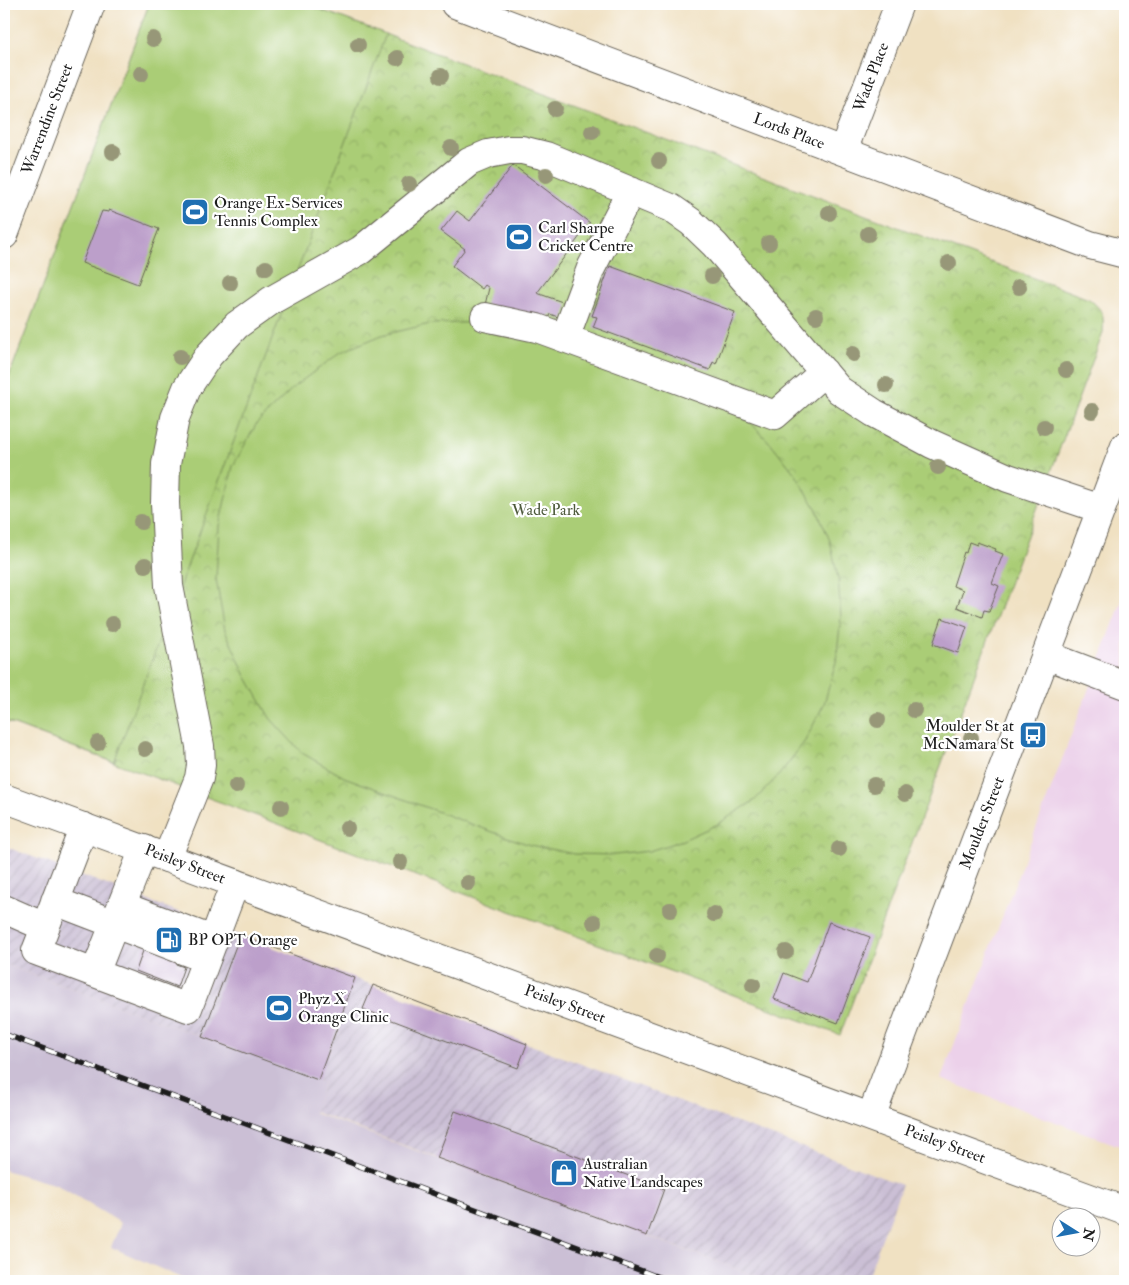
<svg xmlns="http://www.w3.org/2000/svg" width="1129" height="1285" viewBox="0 0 1129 1285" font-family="'IM FELL Double Pica',serif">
<defs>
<pattern id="industrial-furrows" width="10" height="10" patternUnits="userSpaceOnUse" patternTransform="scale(1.25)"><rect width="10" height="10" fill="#cbbfd5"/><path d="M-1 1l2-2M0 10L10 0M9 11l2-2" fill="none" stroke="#aea4b6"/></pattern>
<pattern id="park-crowns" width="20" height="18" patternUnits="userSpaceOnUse" patternTransform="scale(1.25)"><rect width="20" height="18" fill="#aacd76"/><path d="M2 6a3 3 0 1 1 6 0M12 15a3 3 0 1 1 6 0" fill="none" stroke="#92af66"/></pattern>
</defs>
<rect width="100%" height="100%" fill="#fff"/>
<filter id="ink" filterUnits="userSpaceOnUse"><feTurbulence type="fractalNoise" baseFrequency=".02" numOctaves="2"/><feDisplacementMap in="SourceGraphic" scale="10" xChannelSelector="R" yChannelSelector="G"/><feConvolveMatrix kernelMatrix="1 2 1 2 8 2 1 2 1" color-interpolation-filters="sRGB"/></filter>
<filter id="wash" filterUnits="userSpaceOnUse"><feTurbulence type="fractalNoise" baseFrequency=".0096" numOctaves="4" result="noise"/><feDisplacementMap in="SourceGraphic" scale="20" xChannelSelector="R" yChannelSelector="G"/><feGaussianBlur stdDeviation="1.12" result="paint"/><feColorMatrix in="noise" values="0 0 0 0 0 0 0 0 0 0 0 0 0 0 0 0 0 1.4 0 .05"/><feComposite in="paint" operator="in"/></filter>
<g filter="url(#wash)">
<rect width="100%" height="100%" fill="#f0e1c2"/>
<!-- built -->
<path fill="#ecd1ea" d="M 1125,593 L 1125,1148 L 941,1079 Z"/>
<!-- industrial -->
<path fill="url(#industrial-furrows)" d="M 4,846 L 902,1185 L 866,1281 L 769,1281 L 314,1112 L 324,1082 L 4,964 Z"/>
<!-- railway -->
<path fill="#cbbfd5" d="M 4,964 L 324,1082 L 314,1113 L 769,1281 L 188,1281 L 111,1247 L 121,1223 L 57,1185 L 4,1170 Z"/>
<!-- park -->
<path fill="url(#park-crowns)" stroke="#637449" d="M 149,4 L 305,4 L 1089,299 C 1104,311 1104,315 1103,333 L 840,1035 L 4,721 L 4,390 Z"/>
<!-- pitch -->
<path fill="#aacd76" stroke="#637449" d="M 149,4 L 305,4 L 386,34 L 114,762 L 4,721 L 4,390 Z
M 487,322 L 723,405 L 751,423 L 774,447 L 796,475 L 816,508 L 830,541 L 838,578 L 841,617 L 836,662 L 824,704 L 805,741 L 779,775 L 755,800 L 718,824 L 683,840 L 649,851 L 615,855 L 574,854 L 530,845 L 490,831 L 344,777 L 302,753 L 270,718 L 245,674 L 225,630 L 216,579 L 219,526 L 233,466 L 257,423 L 296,385 L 341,352 L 382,335 L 430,324 Z"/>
<g id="blocks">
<!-- building -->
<path fill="#bc9fca" d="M 513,165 L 590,223 L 537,293 L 568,304 L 563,319 L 550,314 L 547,321 L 485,305 L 489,288 L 485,285 L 482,289 L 452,266 L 465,249 L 441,231 L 457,211 L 470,221 Z
M 109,210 L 159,229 L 138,284 L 82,263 L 102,211 L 109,212 Z
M 610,266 L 735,312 L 716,364 L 713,362 L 710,370 L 593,327 L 597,317 L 592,316 Z
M 969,542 L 977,545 L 977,542 L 996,549 L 995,551 L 1003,554 L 992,583 L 999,586 L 989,611 L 984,610 L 982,617 L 957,607 L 963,590 L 953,586 L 964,552 L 966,553 Z
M 942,618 L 967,627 L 958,653 L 933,644 Z
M 829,922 L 870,937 L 838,1023 L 774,999 L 784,973 L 807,982 Z
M 240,935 L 355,978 L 318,1080 L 202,1037 Z
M 145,945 L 178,957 L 176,964 L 184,967 L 177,987 L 136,971 Z
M 373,985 L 527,1044 L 518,1068 L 363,1009 Z
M 455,1111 L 664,1189 L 647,1236 L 437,1158 Z"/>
</g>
</g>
<g filter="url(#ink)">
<use href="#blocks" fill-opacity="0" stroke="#666156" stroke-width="1"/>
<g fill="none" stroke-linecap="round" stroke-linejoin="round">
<!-- minor casing -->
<g stroke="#666156" stroke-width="30">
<path id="minor" d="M 455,4 L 1090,245 L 1125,254
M 843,151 L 899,4
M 4,235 L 91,4
M 485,317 L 537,328 L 775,415 L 824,372
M 565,338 L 591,268 L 631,191
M 1046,655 L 1125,685
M 84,827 L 36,951 L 188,1008 L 235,883
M 167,858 L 199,778 L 201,765 L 200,746 L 169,586 L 165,503 L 166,464 L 175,418 L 187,388 L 209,355 L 237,325 L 272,300 L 361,250 L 469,162 L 488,154 L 509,150 L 522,150 L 546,156 L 671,208 L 691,222 L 715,245 L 839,390 L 874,413 L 932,444 L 1008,478 L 1101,509
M 55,901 L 206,959
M 122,906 L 213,940
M 4,909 L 45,927
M 95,973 L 144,849
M 871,1117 L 1125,446"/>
</g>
<!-- major casing -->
<g stroke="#666156" stroke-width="30">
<path id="major" d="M 4,798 L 1125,1211"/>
</g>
<!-- minor -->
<use href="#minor" stroke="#fff" stroke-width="28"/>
<!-- major -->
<use href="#major" stroke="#fff" stroke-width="28"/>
<!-- rail casing -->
<g stroke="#1c1c1c" stroke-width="5.5">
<path id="rail" d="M 4,1034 L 669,1281"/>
</g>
<!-- rail -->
<use href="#rail" stroke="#fff" stroke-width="4" stroke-dasharray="11" stroke-linecap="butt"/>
</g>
<!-- trees -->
<g fill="#979778">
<circle cx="153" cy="39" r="8"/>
<circle cx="358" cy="45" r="8"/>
<circle cx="397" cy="58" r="8"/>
<circle cx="141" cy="74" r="8"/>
<circle cx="441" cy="76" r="8"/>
<circle cx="555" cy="109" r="8"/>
<circle cx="592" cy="132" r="8"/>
<circle cx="451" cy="148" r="8"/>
<circle cx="113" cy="152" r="8"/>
<circle cx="659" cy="161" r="8"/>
<circle cx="546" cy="175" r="8"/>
<circle cx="409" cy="184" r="8"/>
<circle cx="829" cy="213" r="8"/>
<circle cx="868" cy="234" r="8"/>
<circle cx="769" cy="243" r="8"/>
<circle cx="949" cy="263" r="8"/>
<circle cx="266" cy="268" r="8"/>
<circle cx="712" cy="276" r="8"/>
<circle cx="230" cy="283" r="8"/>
<circle cx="1019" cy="287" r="8"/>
<circle cx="816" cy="316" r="8"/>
<circle cx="853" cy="354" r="8"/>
<circle cx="180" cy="357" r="8"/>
<circle cx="1066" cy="370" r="8"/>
<circle cx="886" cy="385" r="8"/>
<circle cx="1092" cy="411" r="8"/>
<circle cx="1044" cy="427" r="8"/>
<circle cx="938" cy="467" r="8"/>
<circle cx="141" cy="522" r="8"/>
<circle cx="145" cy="565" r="8"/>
<circle cx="112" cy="624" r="8"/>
<circle cx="914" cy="710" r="8"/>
<circle cx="878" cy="720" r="8"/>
<circle cx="971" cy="738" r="8"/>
<circle cx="98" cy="743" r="8"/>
<circle cx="145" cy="749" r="8"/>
<circle cx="874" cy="785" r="8"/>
<circle cx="236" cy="786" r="8"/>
<circle cx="905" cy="794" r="8"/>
<circle cx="281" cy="807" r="8"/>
<circle cx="347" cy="828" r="8"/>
<circle cx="839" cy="849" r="8"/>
<circle cx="400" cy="862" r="8"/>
<circle cx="468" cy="883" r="8"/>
<circle cx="670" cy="910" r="8"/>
<circle cx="714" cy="914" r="8"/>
<circle cx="594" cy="922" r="8"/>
<circle cx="786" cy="952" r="8"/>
<circle cx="657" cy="956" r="8"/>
<circle cx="753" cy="985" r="8"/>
</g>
</g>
<!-- icons -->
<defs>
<g id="stadium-square" transform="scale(1.4375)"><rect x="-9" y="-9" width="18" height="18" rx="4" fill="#1f6fb2" stroke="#fff"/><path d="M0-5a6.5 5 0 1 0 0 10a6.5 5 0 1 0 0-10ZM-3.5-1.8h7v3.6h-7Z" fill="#fff"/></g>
<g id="bus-square" transform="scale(1.4375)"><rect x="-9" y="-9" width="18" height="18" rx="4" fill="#1f6fb2" stroke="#fff"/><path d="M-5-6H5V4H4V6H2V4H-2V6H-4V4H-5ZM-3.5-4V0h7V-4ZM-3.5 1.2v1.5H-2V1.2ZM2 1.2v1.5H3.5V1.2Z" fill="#fff"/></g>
<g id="fuel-square" transform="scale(1.4375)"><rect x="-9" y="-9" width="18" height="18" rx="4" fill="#1f6fb2" stroke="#fff"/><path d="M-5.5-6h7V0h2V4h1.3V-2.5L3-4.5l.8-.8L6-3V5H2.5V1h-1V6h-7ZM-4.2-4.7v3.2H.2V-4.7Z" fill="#fff"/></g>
<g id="shop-square" transform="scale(1.4375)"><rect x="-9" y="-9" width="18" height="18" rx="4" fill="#1f6fb2" stroke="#fff"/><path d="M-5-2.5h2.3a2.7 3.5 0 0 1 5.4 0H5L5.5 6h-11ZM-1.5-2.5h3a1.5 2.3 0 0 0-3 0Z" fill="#fff"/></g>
</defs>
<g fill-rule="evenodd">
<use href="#stadium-square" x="195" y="212"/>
<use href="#stadium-square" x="519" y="237"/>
<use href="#bus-square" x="1033" y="735"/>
<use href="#fuel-square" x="169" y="940"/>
<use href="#stadium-square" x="279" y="1008"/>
<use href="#shop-square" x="564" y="1173"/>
</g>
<g text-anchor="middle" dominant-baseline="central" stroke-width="4.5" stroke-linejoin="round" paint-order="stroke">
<!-- street labels -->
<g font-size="16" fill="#1c1c1c" stroke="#fff">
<text transform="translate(871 77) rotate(-69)">Wade Place</text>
<text transform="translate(47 119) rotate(-69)">Warrendine Street</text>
<text transform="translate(789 131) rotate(21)">Lords Place</text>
<text transform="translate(982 823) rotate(-69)">Moulder Street</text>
<text transform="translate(185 864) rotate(21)">Peisley Street</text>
<text transform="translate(565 1004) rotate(20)">Peisley Street</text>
<text transform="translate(945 1144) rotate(20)">Peisley Street</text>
</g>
<!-- poi labels -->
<g font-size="16" fill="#1c1c1c" stroke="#fff" text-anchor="start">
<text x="214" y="203">Orange Ex-Services<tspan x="214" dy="18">Tennis Complex</tspan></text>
<text x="538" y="228">Carl Sharpe<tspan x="538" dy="18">Cricket Centre</tspan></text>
<text x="1014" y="726" text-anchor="end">Moulder St at<tspan x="1014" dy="18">McNamara St</tspan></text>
<text x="188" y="940">BP OPT Orange</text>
<text x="298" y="999">Phyz X<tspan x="298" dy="18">Orange Clinic</tspan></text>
<text x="583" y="1164">Australian<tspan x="583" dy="18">Native Landscapes</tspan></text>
</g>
<!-- park labels -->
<g font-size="16" fill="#4e5a3c" stroke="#fff">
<text x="546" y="510">Wade Park</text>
</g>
</g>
<!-- margin -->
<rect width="1129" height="1285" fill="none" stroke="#fff" stroke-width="20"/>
<!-- north arrow -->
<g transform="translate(1076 1232) rotate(101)"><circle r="24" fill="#ffffff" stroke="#a4a4a4"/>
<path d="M0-4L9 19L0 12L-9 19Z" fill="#1f6fb2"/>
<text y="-8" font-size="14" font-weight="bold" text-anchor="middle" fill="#1c1c1c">N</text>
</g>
</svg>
